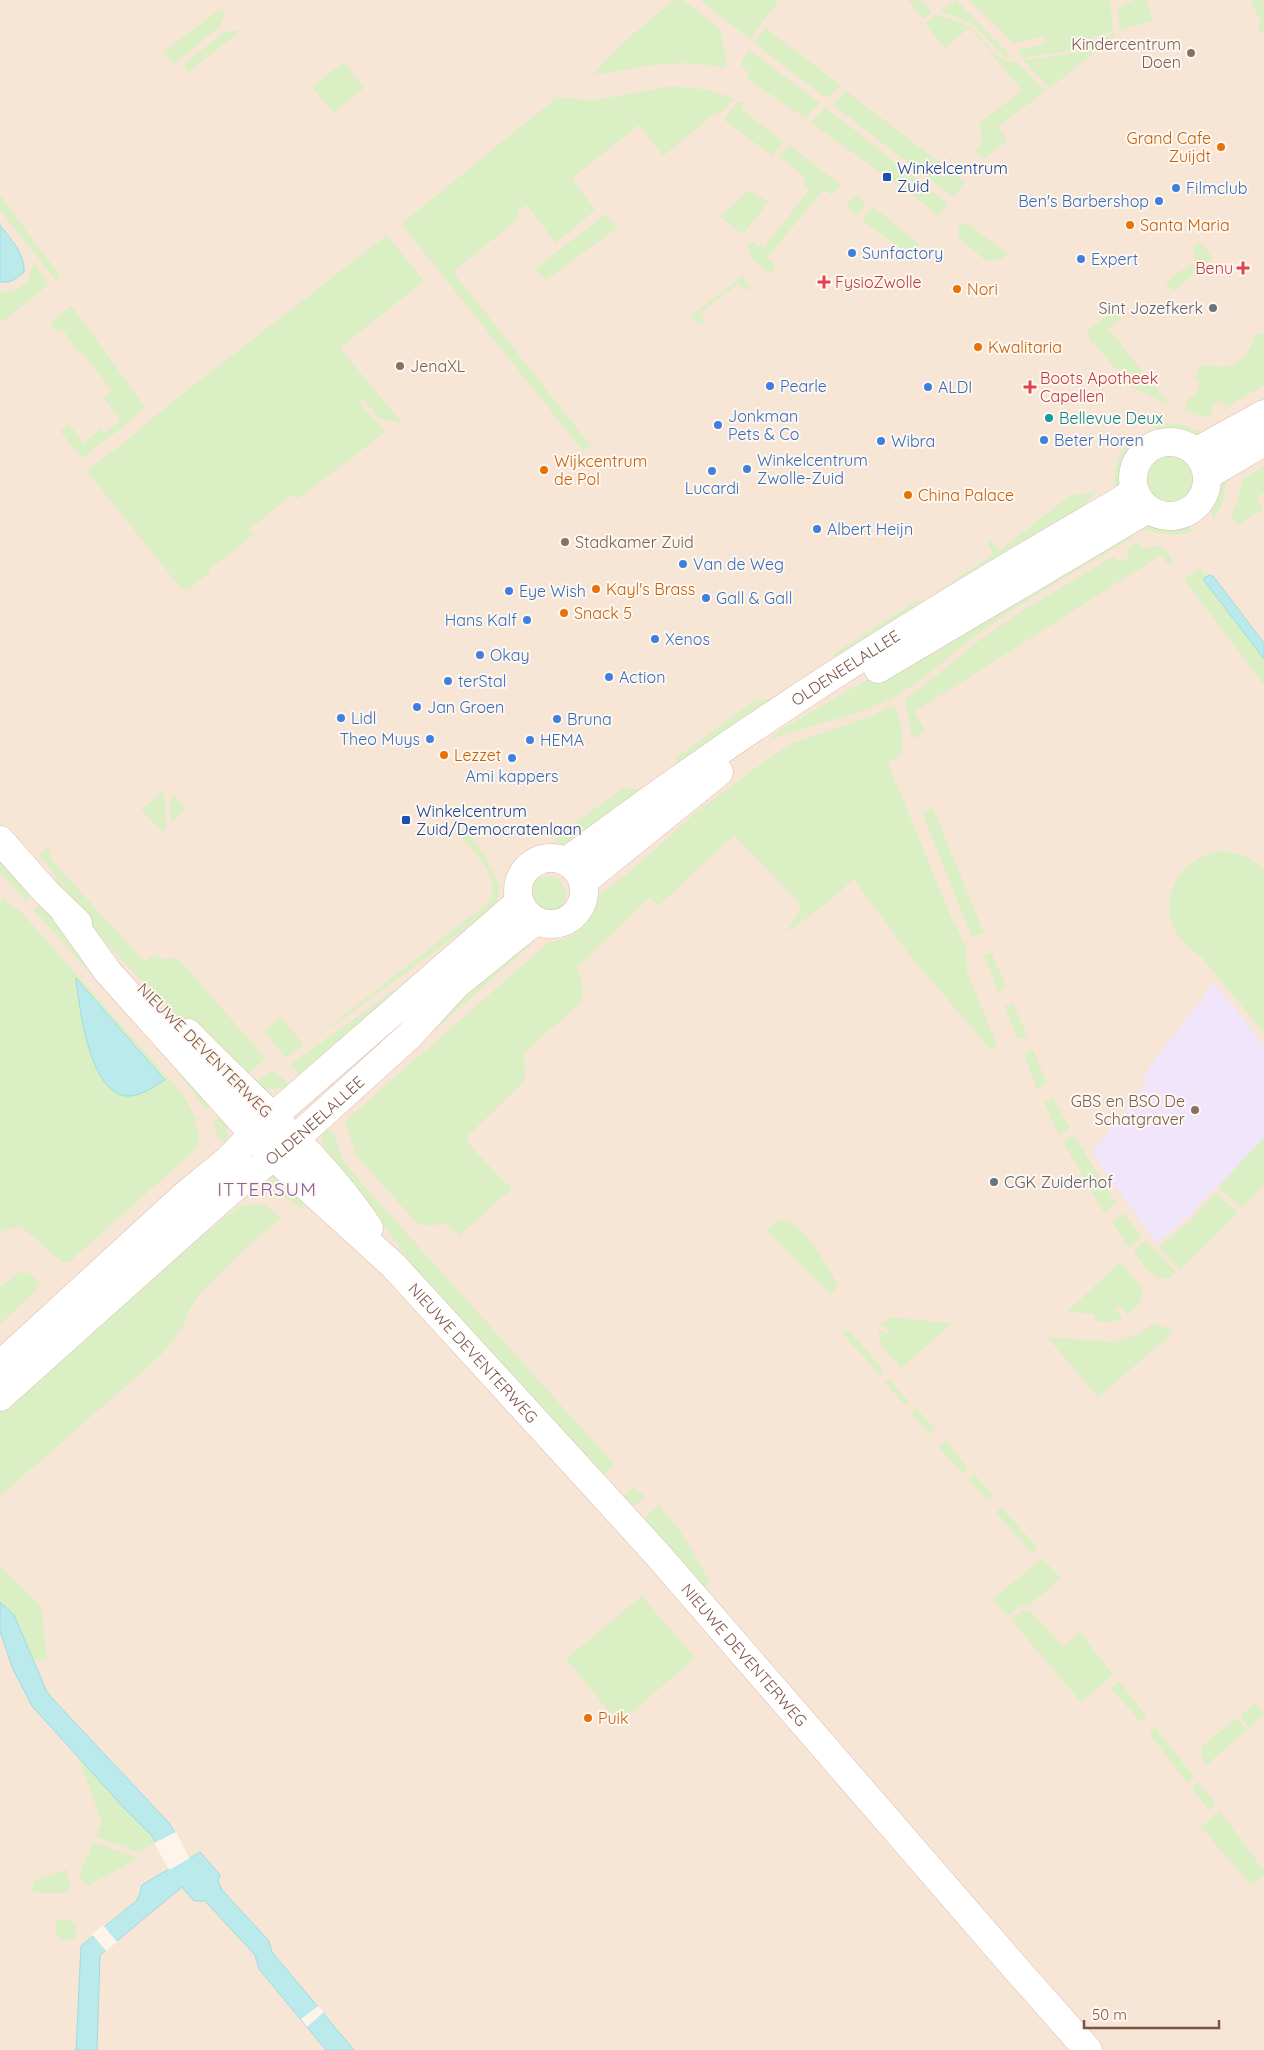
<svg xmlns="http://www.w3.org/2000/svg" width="1264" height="2050" viewBox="0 0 1264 2050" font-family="Quicksand,sans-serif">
<rect width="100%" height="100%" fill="#fff4e9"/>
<!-- residential -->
<path fill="#f7e5d6" d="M 0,0 L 1264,0 L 1264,2050 L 0,2050 Z"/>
<!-- education -->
<path fill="#f1e5fb" d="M 1214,983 L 1264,1045 L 1264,1137 L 1218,1187 L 1210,1192 L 1189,1216 L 1156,1243 L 1092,1153 L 1146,1083 L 1142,1077 Z"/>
<!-- green -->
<path fill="#daefc4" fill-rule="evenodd" d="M 674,0 L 683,0 L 716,25 L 721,33 L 727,65 L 723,68 C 675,56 640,69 593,75 C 617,46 645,24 674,0 Z
M 700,0 L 779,0 L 750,39 Z
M 908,0 L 921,0 L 932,13 L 923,19 Z
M 956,0 L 1012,57 L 1014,59 L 1004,56 L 973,24 L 940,11 Z
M 969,0 L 1110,0 L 1113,31 L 1094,37 L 1074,50 L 1021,58 L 1018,50 L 1048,43 L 1042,37 L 1013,43 Z
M 1134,0 L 1146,0 L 1154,20 L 1120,30 L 1118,8 Z
M 1251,0 L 1262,0 L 1264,5 L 1264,32 L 1260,33 L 1258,25 L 1262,24 Z
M 221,9 L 225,14 L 219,27 L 174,64 L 163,52 Z
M 936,15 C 945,18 962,22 970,27 C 984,36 995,66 1016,61 L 1045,91 L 998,127 L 1007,140 L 984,159 L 975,151 L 983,142 L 979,123 L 1022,91 L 970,27 L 945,48 L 925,24 Z
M 766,28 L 841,86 L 826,98 L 753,42 Z
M 241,30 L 189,72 L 183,65 L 224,32 Z
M 1113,33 L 1116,35 L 1050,88 L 1023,60 L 1075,53 Z
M 748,49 L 820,103 L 805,118 L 746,78 L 750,73 L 744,69 L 741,64 Z
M 344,62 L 364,88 L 333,113 L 312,87 Z
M 672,86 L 708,90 L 735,99 L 719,114 L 717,112 L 663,156 L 639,125 L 572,178 L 595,210 L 556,243 L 527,205 L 517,213 L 520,217 L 453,272 L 591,446 L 583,451 L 404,227 L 405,221 L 556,98 L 572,98 L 591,101 Z
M 846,91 L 965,182 L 953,197 L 833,105 Z
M 738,101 L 744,104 L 742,109 L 783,142 L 773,156 L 724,120 Z
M 825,107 L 948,204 L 938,216 L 923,203 L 811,123 Z
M 789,145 L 841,185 L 832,195 L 824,189 L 767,258 L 777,267 L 772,272 C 761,270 749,258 748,247 L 752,242 L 764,248 L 809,190 L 803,183 L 805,177 L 779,156 Z
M 747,191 L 769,201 L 743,234 L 720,217 Z
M 0,195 L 57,272 L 59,277 L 57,282 L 0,210 Z
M 856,195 L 866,204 L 857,215 L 846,206 Z
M 873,207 L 919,244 L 915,253 L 900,248 L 862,220 Z
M 606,214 L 617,228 L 546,280 L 535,269 Z
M 965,222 L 969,225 L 1007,253 L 1003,258 L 986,261 L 958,237 L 959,226 Z
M 387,235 L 424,281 L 340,348 L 402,423 L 380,419 L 363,399 L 358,402 L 386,431 L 298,499 L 293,494 L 249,529 L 253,535 L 210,569 L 209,573 L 188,590 L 181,588 L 90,475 L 89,468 L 120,446 L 171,403 Z
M 1200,242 L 1213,258 L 1174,291 L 1165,284 L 1177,273 L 1196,263 L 1193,247 Z
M 34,263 L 49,284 L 4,321 L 0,321 L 0,293 L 13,291 L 26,284 Z
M 742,276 L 751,288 L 746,290 L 739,283 L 699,314 L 707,325 L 698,323 L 691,316 Z
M 71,305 L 145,407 L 125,425 L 82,458 L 60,431 L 69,424 L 84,443 L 101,429 L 104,433 L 121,420 L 103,397 L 112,390 L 81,352 L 79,353 L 62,328 L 56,332 L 50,324 Z
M 1114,311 L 1121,319 L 1108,328 L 1135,362 L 1168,402 L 1167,404 L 1132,387 L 1090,340 L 1088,330 Z
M 1256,333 L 1264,334 L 1264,385 L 1226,407 L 1222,400 L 1210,407 L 1213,414 L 1203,417 L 1184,410 L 1190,396 L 1195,397 L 1200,383 L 1195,378 L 1200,365 C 1234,369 1244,367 1256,333 Z
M 1164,423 L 1181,424 L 1203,433 L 1193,440 C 1178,436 1165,435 1152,426 Z
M 1127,444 C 1133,461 1128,478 1118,491 C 1109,477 1118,456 1127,444 Z
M1146 479a25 25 0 1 1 50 0a25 25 0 1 1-50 0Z
M 1264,466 L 1264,493 L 1257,497 L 1263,509 L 1237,525 L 1231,515 L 1237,503 L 1243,479 Z
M 1228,476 L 1222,505 L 1213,519 C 1207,506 1213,493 1218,481 Z
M 1097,491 L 1076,513 L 939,600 L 935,593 L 988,558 L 993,553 L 987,543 L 992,540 L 999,551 L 1069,496 Z
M 1153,520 L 1186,525 L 1194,531 C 1176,537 1158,536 1141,527 Z
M 1128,533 L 1133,537 C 1080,569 1025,599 975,636 C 949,655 925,680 896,696 C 856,718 810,723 768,741 L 782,729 L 872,677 L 901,668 L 938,652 L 1010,598 Z
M 1139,542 L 1143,549 L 1153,546 L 1165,549 L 1174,563 L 1168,565 L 1161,555 L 916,711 L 915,713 L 925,731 L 915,738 L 912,737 L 905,699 C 935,679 960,654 990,633 C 1029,605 1073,581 1114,556 L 1119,563 L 1130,556 L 1126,549 Z
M 1201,568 L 1206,577 L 1203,580 L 1264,659 L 1264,685 L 1184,579 Z
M 919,599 L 924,607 L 837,662 L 832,655 Z
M 778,698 L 672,772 L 677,757 L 754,701 Z
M 893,706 C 903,719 903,738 902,754 L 888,763 L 948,910 L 967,949 L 967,973 L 997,1044 L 991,1050 L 911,957 L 854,879 L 827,903 L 786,933 L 802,906 L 734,835 L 658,906 L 650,897 L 577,967 C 580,979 586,989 582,1001 L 524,1053 L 525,1080 L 468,1136 L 467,1141 L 472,1148 L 512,1189 L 459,1236 L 447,1223 L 428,1226 L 417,1223 L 356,1155 L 348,1130 L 344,1124 L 352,1115 L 549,942 C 577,939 592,923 598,896 L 640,863 L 694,814 L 772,756 L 794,743 L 863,719 Z
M 625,787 L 641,791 L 563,845 L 557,843 L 557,836 Z
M 164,790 L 166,829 L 162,831 L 141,810 Z
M 175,796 L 186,810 L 171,823 L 170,800 Z
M 933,808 L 984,933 L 972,937 L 922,812 Z
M 460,828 C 480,842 491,866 500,889 L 497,900 L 491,907 L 461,932 L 348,1015 L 285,1058 L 265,1031 L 281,1017 L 304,1046 L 488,903 C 504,876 472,850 455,830 Z
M 49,845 L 51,858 L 54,863 L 144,961 L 155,955 L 160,959 L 178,958 L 266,1059 L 246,1075 L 229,1068 L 137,976 L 52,884 L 58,878 L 39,855 Z
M 1221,851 C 1239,853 1251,856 1264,869 L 1264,1033 L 1200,955 C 1149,926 1166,859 1221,851 Z
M 0,855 L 31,889 L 29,897 L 26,901 L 0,872 Z
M530 894a18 18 0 1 1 36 0a18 18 0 1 1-36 0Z
M 3,898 L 24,915 L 183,1095 L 196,1119 L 194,1122 L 198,1130 L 199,1144 L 195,1150 L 69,1262 L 62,1262 L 20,1226 L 0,1232 L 0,901 ZM 76,979 L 135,1044 L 164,1081 L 138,1095 L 80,1014 Z
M 45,904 L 214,1103 L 205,1110 L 194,1093 L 165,1057 L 33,909 Z
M 530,939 L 529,946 L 411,1051 L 449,1003 Z
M 991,952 L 1006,987 L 998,992 L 984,955 Z
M 441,956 L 301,1075 L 290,1064 L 304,1055 Z
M 1013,1004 L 1028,1037 L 1018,1039 L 1004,1006 Z
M 1033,1050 L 1047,1083 L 1037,1089 L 1024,1054 Z
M 269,1072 L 276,1072 L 289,1085 C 277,1091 266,1091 254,1085 Z
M 1053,1098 L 1070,1128 L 1059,1135 L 1044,1102 Z
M 219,1116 L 224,1118 C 227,1127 229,1136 225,1145 L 215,1131 L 214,1121 Z
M 325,1125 L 336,1139 L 342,1159 L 364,1186 L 614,1464 L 599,1479 L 423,1280 L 376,1214 L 325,1156 L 322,1138 Z
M 1074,1136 L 1116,1203 L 1104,1213 L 1063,1142 Z
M 1264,1137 L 1264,1184 L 1242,1208 L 1218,1187 Z
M 278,1176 L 310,1199 L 302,1209 C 288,1197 270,1192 255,1181 L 262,1177 Z
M 1213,1194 L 1217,1194 L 1238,1213 L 1180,1270 L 1160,1248 L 1161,1245 L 1193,1218 Z
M 252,1204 L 265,1205 L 281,1218 L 245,1249 L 198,1296 L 186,1316 L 185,1323 L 169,1346 L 158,1358 L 0,1496 L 0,1409 L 184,1250 L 240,1206 Z
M 1123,1213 L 1142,1237 L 1129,1248 L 1112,1221 Z
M 779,1220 C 804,1220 827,1266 838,1285 L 831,1294 L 766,1229 Z
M 1146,1240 L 1177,1273 C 1156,1290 1145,1266 1133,1251 Z
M 1120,1262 C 1138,1284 1155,1292 1128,1315 L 1120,1305 L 1115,1309 L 1123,1318 L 1112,1322 L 1095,1321 L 1095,1314 L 1067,1312 Z
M 26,1272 L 32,1275 L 41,1285 L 0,1324 L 0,1287 L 18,1273 Z
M 891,1318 L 896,1318 L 953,1323 L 901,1368 L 881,1345 L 878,1330 L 887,1334 L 890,1330 L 880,1325 Z
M 1153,1324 L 1168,1328 L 1173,1333 L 1098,1397 L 1047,1337 L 1113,1342 L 1138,1335 Z
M 845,1330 C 856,1334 875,1362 884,1372 L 880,1375 L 842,1333 Z
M 889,1379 L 909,1402 L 905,1405 L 884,1382 Z
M 916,1408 L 935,1429 L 929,1434 L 911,1413 Z
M 946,1440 L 968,1469 L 963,1474 L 939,1447 Z
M 974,1474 L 993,1496 L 987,1500 L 969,1480 Z
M 635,1487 L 645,1497 L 634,1506 L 623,1495 Z
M 659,1505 C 681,1530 695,1553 710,1583 L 705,1589 L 644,1519 Z
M 1001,1507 L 1038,1548 L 1032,1553 L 996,1513 Z
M 1042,1558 L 1061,1578 L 1028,1606 L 1020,1606 L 1009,1615 L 1006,1615 L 993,1599 Z
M 0,1566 L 41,1606 L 47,1660 L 34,1661 L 14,1615 L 0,1602 Z
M 642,1596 L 695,1658 L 619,1723 L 566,1659 Z
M 1022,1611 L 1030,1611 L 1063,1647 L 1080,1632 L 1113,1675 L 1081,1702 L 1011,1620 Z
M 1119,1681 L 1147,1717 L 1141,1722 L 1111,1689 Z
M 1256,1703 L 1264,1715 L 1249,1728 L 1240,1716 Z
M 1236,1718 L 1247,1730 L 1205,1766 L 1201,1753 L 1202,1747 Z
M 1155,1727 L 1194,1777 L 1187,1783 L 1149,1733 Z
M 78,1757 L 153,1837 L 156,1843 L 138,1852 L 95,1837 L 102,1822 Z
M 1198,1782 L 1215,1803 L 1209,1811 L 1192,1788 Z
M 1220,1811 L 1264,1871 L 1264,1876 L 1251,1885 L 1201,1827 Z
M 93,1842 L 138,1858 L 88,1886 L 79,1876 Z
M 68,1869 L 67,1876 L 71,1885 L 66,1893 L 41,1893 L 31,1891 L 34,1881 Z
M 70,1919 L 76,1926 L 75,1939 L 62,1940 L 56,1935 L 56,1920 Z"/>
<!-- water -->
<path fill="#baeaeb" stroke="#9fdbdf" d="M 0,225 C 11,240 25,253 24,272 C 16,279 11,283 0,282 Z
M 1209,575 L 1213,576 L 1264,643 L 1264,659 L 1203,579 Z
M 76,978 L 165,1080 C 153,1087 140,1097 126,1096 C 89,1092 79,1006 76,978 Z
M 0,1602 L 14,1615 L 46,1690 L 51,1697 L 169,1823 L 190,1858 L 200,1852 L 220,1875 L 218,1881 L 222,1890 L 269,1941 L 272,1952 L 354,2050 L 326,2050 L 259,1969 L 255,1955 L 205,1901 L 194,1901 L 182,1887 L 100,1955 L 97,2050 L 76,2050 L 81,1946 L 136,1901 L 139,1896 L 142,1885 L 169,1869 L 153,1837 L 125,1809 L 32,1706 L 12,1667 L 0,1631 Z"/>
<!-- pier -->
<path fill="#fff4e9" d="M 176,1832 L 190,1858 L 169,1870 L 154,1843 Z
M 103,1925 L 117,1942 L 106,1951 L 92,1934 Z
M 318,2006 L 324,2012 L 307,2027 L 301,2019 Z"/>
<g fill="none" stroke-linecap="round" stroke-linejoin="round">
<!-- secondary casing -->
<g stroke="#dbbdae" stroke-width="29">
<g id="secondary">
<circle cx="1170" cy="479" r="37"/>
<path d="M 1197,451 L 1264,414"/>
<path d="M 1208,475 L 1264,442"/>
<path d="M 878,669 L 1148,509"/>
<path d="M 0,840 L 46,892 L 78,923"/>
<circle cx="551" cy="891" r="33"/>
<path id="s1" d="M 567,861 C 741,729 927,612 1117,503 L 1135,491"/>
<path d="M 584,881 L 719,772"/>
<path id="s2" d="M 65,912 L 108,972 L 274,1157 L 393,1265 L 658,1555 L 1018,1971 L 1088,2050"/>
<path d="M 188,1033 C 249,1097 320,1154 369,1228"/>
<path d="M 0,1365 L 184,1196 L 229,1159 L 253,1134 L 519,902"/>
<path id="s3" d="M 0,1397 L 229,1192 L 294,1140 L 409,1036 L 457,984 L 535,921"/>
</g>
</g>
<!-- secondary -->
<use href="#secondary" stroke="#fff" stroke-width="28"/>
</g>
<!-- markers -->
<g fill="#8d6e63" stroke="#fff8f1" stroke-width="2">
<circle cx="1191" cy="53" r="5"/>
<circle cx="400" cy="366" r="5"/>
<circle cx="565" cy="542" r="5"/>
<circle cx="1195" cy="1110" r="5"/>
</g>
<g fill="#e8710a" stroke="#fff8f1" stroke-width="2">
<circle cx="1221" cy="147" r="5"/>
<circle cx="1130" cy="225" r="5"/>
<circle cx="957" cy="289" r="5"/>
<circle cx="978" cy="347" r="5"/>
<circle cx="544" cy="470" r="5"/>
<circle cx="908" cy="495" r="5"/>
<circle cx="596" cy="589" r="5"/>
<circle cx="564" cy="613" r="5"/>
<circle cx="444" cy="755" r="5"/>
<circle cx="588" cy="1718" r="5"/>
</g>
<g fill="#1a4fb4" stroke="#fff8f1" stroke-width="2">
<rect x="882" y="172" width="10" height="10" rx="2.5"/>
<rect x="401" y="815" width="10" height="10" rx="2.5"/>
</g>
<g fill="#3f7fe0" stroke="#fff8f1" stroke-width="2">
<circle cx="1176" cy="188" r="5"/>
<circle cx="1159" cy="201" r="5"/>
<circle cx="852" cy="253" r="5"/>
<circle cx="1081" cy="259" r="5"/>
<circle cx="770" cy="386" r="5"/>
<circle cx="928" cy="387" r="5"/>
<circle cx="718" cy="425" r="5"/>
<circle cx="1044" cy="440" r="5"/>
<circle cx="881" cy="441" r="5"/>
<circle cx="747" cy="469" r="5"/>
<circle cx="712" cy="471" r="5"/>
<circle cx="817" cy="529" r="5"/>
<circle cx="683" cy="564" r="5"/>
<circle cx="509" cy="591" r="5"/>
<circle cx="706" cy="598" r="5"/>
<circle cx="527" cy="620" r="5"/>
<circle cx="655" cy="639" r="5"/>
<circle cx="480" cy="655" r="5"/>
<circle cx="609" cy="677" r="5"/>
<circle cx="448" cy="681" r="5"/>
<circle cx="417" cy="707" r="5"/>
<circle cx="341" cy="718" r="5"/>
<circle cx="557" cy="719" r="5"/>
<circle cx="430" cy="739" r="5"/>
<circle cx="530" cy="740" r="5"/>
<circle cx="512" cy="758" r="5"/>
</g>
<g fill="#e0444e" stroke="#fff8f1" stroke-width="2">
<path d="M1240.5 260.5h5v5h5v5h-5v5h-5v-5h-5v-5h5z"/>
<path d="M821.5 274.5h5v5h5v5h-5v5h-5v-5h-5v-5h5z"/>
<path d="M1027.5 379.5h5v5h5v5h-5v5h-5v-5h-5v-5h5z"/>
</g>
<g fill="#6b7280" stroke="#fff8f1" stroke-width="2">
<circle cx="1213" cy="308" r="5"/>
<circle cx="994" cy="1182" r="5"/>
</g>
<circle fill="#0f9aa8" stroke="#fff8f1" stroke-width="2" cx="1049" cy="418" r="5"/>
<g text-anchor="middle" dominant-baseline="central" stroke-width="4" stroke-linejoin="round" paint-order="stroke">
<!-- education labels -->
<g font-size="16" fill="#785e54" stroke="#fff8f1" text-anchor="end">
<text x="1181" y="44">Kindercentrum<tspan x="1181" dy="18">Doen</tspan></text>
<text x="410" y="366" text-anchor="start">JenaXL</text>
<text x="575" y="542" text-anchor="start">Stadkamer Zuid</text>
<text x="1185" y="1101">GBS en BSO De<tspan x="1185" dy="18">Schatgraver</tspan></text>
</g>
<!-- food labels -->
<g font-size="16" fill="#c56008" stroke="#fff8f1" text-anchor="start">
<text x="1211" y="138" text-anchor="end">Grand Cafe<tspan x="1211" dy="18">Zuijdt</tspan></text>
<text x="1140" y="225">Santa Maria</text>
<text x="967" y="289">Nori</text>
<text x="988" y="347">Kwalitaria</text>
<text x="554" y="461">Wijkcentrum<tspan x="554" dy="18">de Pol</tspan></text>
<text x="918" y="495">China Palace</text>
<text x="606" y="589">Kayl's Brass</text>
<text x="574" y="613">Snack 5</text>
<text x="454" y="755">Lezzet</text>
<text x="598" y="1718">Puik</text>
</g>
<!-- transit labels -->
<g font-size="16" fill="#164399" stroke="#fff8f1" text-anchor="start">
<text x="897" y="168">Winkelcentrum<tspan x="897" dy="18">Zuid</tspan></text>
<text x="416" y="811">Winkelcentrum<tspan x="416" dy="18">Zuid/Democratenlaan</tspan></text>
</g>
<!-- shop labels -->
<g font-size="16" fill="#366cbe" stroke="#fff8f1" text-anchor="start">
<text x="1186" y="188">Filmclub</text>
<text x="1149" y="201" text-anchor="end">Ben's Barbershop</text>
<text x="862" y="253">Sunfactory</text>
<text x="1091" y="259">Expert</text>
<text x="780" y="386">Pearle</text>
<text x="938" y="387">ALDI</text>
<text x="728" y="416">Jonkman<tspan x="728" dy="18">Pets &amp; Co</tspan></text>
<text x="1054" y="440">Beter Horen</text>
<text x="891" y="441">Wibra</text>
<text x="757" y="460">Winkelcentrum<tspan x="757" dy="18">Zwolle-Zuid</tspan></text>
<text x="712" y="488" text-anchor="middle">Lucardi</text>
<text x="827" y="529">Albert Heijn</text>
<text x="693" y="564">Van de Weg</text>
<text x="519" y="591">Eye Wish</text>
<text x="716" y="598">Gall &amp; Gall</text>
<text x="517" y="620" text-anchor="end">Hans Kalf</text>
<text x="665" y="639">Xenos</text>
<text x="490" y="655">Okay</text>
<text x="619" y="677">Action</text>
<text x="458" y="681">terStal</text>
<text x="427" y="707">Jan Groen</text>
<text x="351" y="718">Lidl</text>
<text x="567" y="719">Bruna</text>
<text x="420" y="739" text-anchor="end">Theo Muys</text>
<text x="540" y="740">HEMA</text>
<text x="512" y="776" text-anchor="middle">Ami kappers</text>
</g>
<!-- health labels -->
<g font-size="16" fill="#be3a42" stroke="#fff8f1" text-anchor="start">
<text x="1233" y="268" text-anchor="end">Benu</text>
<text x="835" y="282">FysioZwolle</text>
<text x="1040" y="378">Boots Apotheek<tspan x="1040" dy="18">Capellen</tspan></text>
</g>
<!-- worship labels -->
<g font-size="16" fill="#5b616d" stroke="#fff8f1" text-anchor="end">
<text x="1203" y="308">Sint Jozefkerk</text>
<text x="1004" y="1182" text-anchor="start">CGK Zuiderhof</text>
</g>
<!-- culture labels -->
<g font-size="16" fill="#0d838f" stroke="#fff8f1" text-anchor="start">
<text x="1059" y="418">Bellevue Deux</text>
</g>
<!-- street labels -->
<g font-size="16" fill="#7d5548" stroke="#fff8f1">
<text stroke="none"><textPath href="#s1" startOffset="339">OLDENEELALLEE</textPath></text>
<text transform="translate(205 1050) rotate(45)">NIEUWE DEVENTERWEG</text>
<text stroke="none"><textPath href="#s3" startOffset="419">OLDENEELALLEE</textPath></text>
<text stroke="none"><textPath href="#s2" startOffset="602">NIEUWE DEVENTERWEG</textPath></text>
<text stroke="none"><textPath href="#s2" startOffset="1008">NIEUWE DEVENTERWEG</textPath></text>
</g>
<!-- quarter labels -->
<g font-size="19" letter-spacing="1" fill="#8564a0" stroke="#fff8f1">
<text x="267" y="1189">ITTERSUM</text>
</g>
</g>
<!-- scale -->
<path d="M1084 2020v8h135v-8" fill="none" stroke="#7d5548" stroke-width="2.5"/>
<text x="1092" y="2020" font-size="15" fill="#7d5548" stroke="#fff8f1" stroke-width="4" paint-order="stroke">50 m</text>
</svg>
